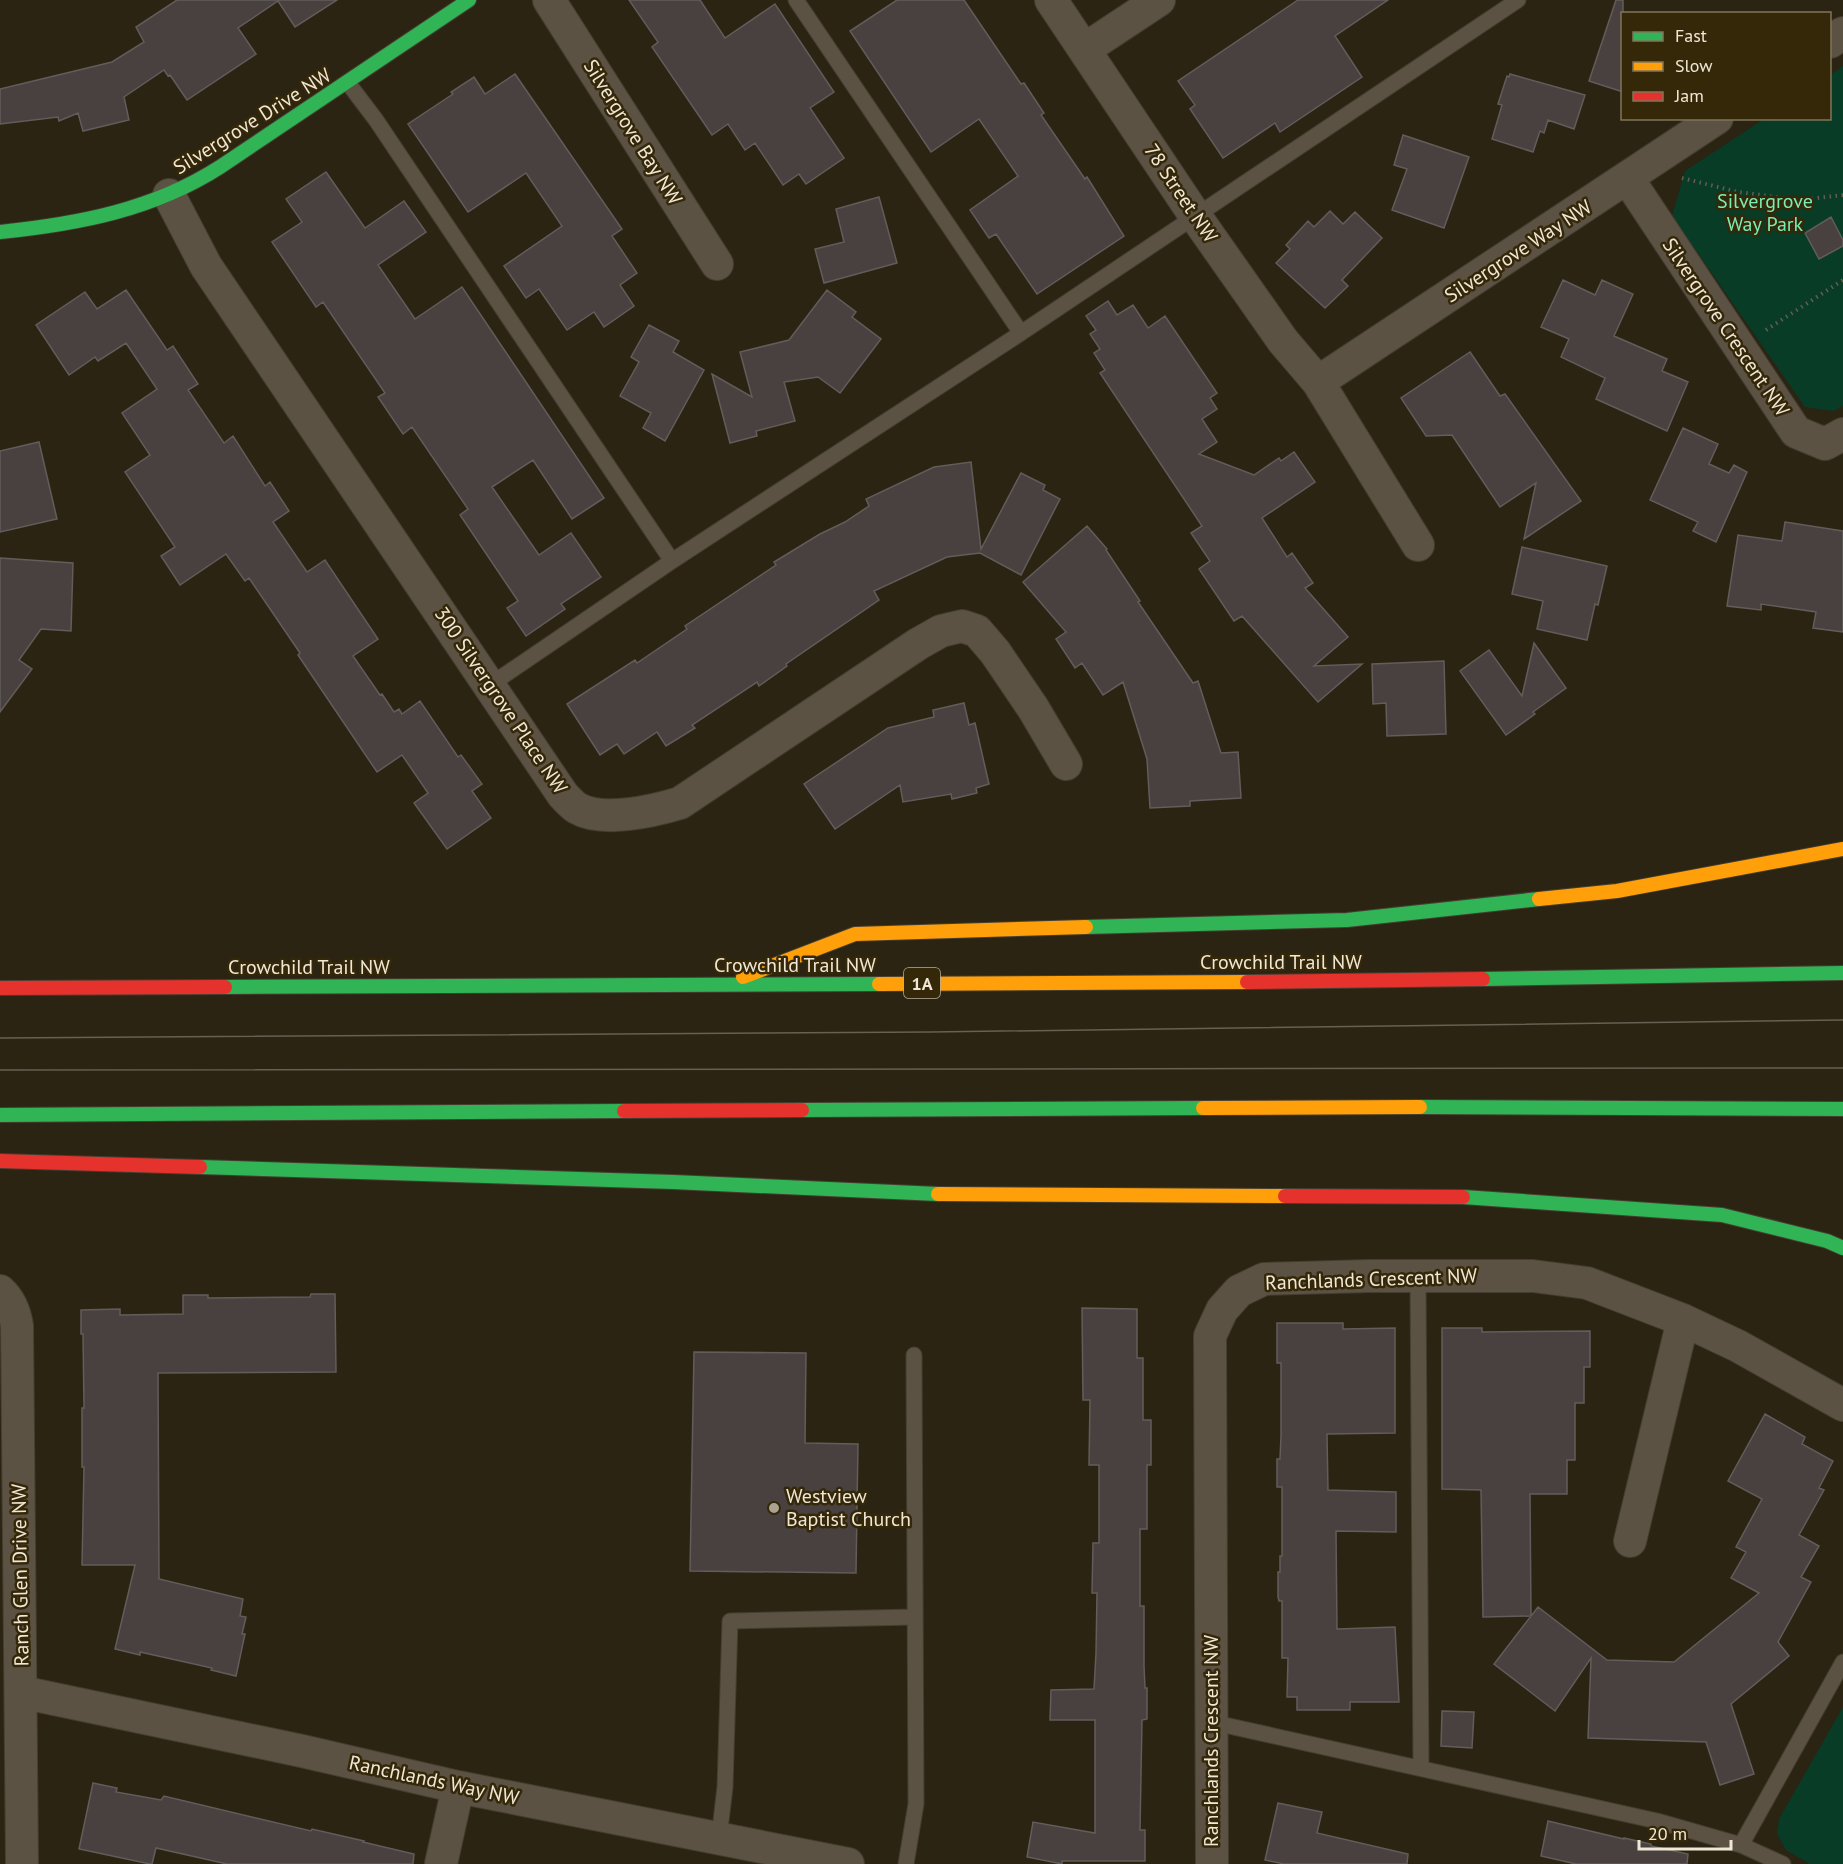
<svg xmlns="http://www.w3.org/2000/svg" width="1843" height="1864" viewBox="0 0 1843 1864" font-family="'PT Sans',sans-serif">
<rect width="100%" height="100%" fill="#2b2413"/>
<!-- green -->
<path fill="#083c27" d="M 1843,66 L 1843,406 L 1833,411 L 1805,407 L 1672,216 L 1685,171 L 1764,119 L 1830,118 L 1830,75 Z
M 1843,1707 L 1843,1864 L 1810,1864 L 1786,1850 L 1777,1834 L 1779,1819 Z"/>
<!-- building -->
<path fill="#484140" stroke="#625c5a" stroke-width="1.5" d="M 177,0 L 337,0 L 295,27 L 278,1 L 238,28 L 256,54 L 187,100 L 170,75 L 168,76 L 164,70 L 124,97 L 129,120 L 83,131 L 78,113 L 59,121 L 58,117 L 0,124 L 0,89 L 112,62 L 144,42 L 136,27 Z
M 629,0 L 700,0 L 725,38 L 775,4 L 834,92 L 810,108 L 844,158 L 806,184 L 799,174 L 783,185 L 755,143 L 745,150 L 728,124 L 712,135 L 652,47 L 658,42 Z
M 897,0 L 964,0 L 1021,84 L 1024,83 L 1044,113 L 1041,115 L 1085,179 L 1087,177 L 1124,236 L 1037,294 L 996,234 L 989,238 L 970,210 L 1018,176 L 979,119 L 931,152 L 850,31 Z
M 1298,0 L 1388,0 L 1335,36 L 1362,77 L 1280,132 L 1275,123 L 1223,158 L 1190,109 L 1195,105 L 1178,81 Z
M 1616,0 L 1623,0 L 1623,92 L 1589,81 Z
M 515,74 L 622,229 L 612,236 L 637,273 L 620,285 L 634,306 L 604,327 L 594,312 L 567,330 L 539,289 L 526,298 L 504,266 L 562,226 L 526,173 L 468,212 L 408,124 L 453,94 L 451,92 L 474,77 L 485,94 Z
M 1510,74 L 1585,95 L 1574,129 L 1548,120 L 1544,133 L 1540,131 L 1533,152 L 1492,139 L 1502,105 L 1498,104 L 1507,76 L 1509,77 Z
M 1403,135 L 1469,157 L 1444,228 L 1392,210 L 1407,169 L 1394,165 Z
M 326,172 L 365,228 L 404,201 L 426,232 L 378,265 L 415,319 L 462,287 L 604,498 L 572,519 L 533,460 L 492,487 L 539,555 L 571,533 L 601,577 L 561,604 L 565,609 L 526,636 L 507,608 L 518,601 L 460,515 L 468,509 L 412,427 L 403,434 L 378,397 L 385,393 L 323,302 L 316,307 L 272,242 L 302,222 L 286,199 Z
M 879,197 L 897,263 L 824,283 L 815,249 L 844,242 L 836,209 Z
M 1330,211 L 1343,224 L 1355,212 L 1382,238 L 1342,280 L 1348,286 L 1325,308 L 1276,263 L 1290,249 L 1286,245 L 1308,221 L 1314,227 Z
M 1831,217 L 1843,240 L 1843,246 L 1819,259 L 1805,233 Z
M 1563,280 L 1595,295 L 1602,280 L 1633,294 L 1614,336 L 1667,359 L 1662,371 L 1688,382 L 1667,431 L 1596,399 L 1605,378 L 1561,357 L 1569,339 L 1541,327 Z
M 126,290 L 167,350 L 173,346 L 198,384 L 188,390 L 224,443 L 233,436 L 265,486 L 270,482 L 289,511 L 273,522 L 307,572 L 325,560 L 378,639 L 353,656 L 380,695 L 382,694 L 394,712 L 399,709 L 402,714 L 420,701 L 458,757 L 461,755 L 482,784 L 472,791 L 491,818 L 447,849 L 414,803 L 428,793 L 402,755 L 377,772 L 298,655 L 300,653 L 249,578 L 245,581 L 226,554 L 180,585 L 161,556 L 175,547 L 125,472 L 150,455 L 122,413 L 157,389 L 126,343 L 98,361 L 95,357 L 69,375 L 36,325 L 85,292 L 97,309 Z
M 827,290 L 856,312 L 852,317 L 881,339 L 840,393 L 818,377 L 784,382 L 795,421 L 756,431 L 757,436 L 730,443 L 712,374 L 752,397 L 740,352 L 789,340 Z
M 1108,301 L 1117,315 L 1133,305 L 1148,328 L 1165,316 L 1217,393 L 1210,398 L 1217,409 L 1202,419 L 1217,442 L 1199,454 L 1254,475 L 1279,458 L 1281,461 L 1294,452 L 1315,482 L 1262,518 L 1287,557 L 1292,553 L 1313,583 L 1305,588 L 1348,637 L 1314,666 L 1362,664 L 1318,702 L 1242,616 L 1234,621 L 1199,569 L 1210,561 L 1191,533 L 1202,526 L 1100,373 L 1105,370 L 1094,353 L 1100,349 L 1090,334 L 1096,330 L 1086,316 Z
M 649,325 L 679,341 L 673,352 L 704,370 L 665,441 L 643,428 L 651,413 L 620,396 L 639,362 L 631,357 Z
M 1470,352 L 1500,396 L 1505,394 L 1581,501 L 1524,539 L 1536,483 L 1500,507 L 1452,435 L 1426,436 L 1401,398 Z
M 1683,428 L 1718,444 L 1709,464 L 1729,473 L 1734,465 L 1747,472 L 1716,542 L 1693,531 L 1698,522 L 1650,500 Z
M 39,442 L 57,519 L 0,532 L 0,451 Z
M 971,462 L 981,549 L 1021,473 L 1045,485 L 1043,490 L 1060,499 L 1021,575 L 980,553 L 947,557 L 874,591 L 879,600 L 786,664 L 787,666 L 759,686 L 757,682 L 692,725 L 695,728 L 666,746 L 657,732 L 624,754 L 617,744 L 600,755 L 567,704 L 635,660 L 637,663 L 687,629 L 685,626 L 776,565 L 774,562 L 820,534 L 845,522 L 869,506 L 866,499 L 934,467 Z
M 1785,522 L 1843,531 L 1843,632 L 1813,628 L 1816,612 L 1761,604 L 1761,610 L 1727,606 L 1738,535 L 1782,541 Z
M 1087,526 L 1107,549 L 1106,550 L 1140,601 L 1138,602 L 1193,683 L 1198,681 L 1221,753 L 1238,752 L 1241,798 L 1190,801 L 1190,806 L 1150,808 L 1147,759 L 1123,682 L 1103,695 L 1082,663 L 1075,668 L 1056,639 L 1066,632 L 1023,582 Z
M 1522,547 L 1607,566 L 1598,605 L 1595,604 L 1587,640 L 1537,629 L 1543,601 L 1512,594 Z
M 0,558 L 73,563 L 71,631 L 41,629 L 19,660 L 32,669 L 0,712 Z
M 1534,643 L 1566,688 L 1533,712 L 1535,714 L 1506,735 L 1460,671 L 1489,650 L 1522,696 Z
M 1444,661 L 1446,734 L 1387,736 L 1386,703 L 1373,704 L 1372,664 Z
M 964,703 L 969,725 L 975,723 L 989,784 L 976,788 L 977,793 L 952,799 L 951,794 L 903,802 L 900,785 L 835,829 L 804,784 L 888,728 L 934,717 L 933,710 Z
M 311,1294 L 335,1294 L 336,1372 L 158,1373 L 159,1579 L 243,1599 L 240,1616 L 246,1617 L 242,1634 L 245,1634 L 236,1676 L 211,1670 L 212,1668 L 140,1652 L 140,1655 L 115,1649 L 135,1565 L 82,1565 L 84,1467 L 82,1467 L 82,1408 L 84,1408 L 83,1334 L 81,1334 L 81,1310 L 120,1309 L 120,1315 L 183,1314 L 183,1295 L 208,1295 L 208,1298 L 310,1297 Z
M 1082,1308 L 1137,1309 L 1137,1358 L 1143,1358 L 1143,1420 L 1151,1420 L 1151,1465 L 1147,1465 L 1147,1529 L 1140,1529 L 1140,1606 L 1144,1606 L 1144,1666 L 1145,1688 L 1147,1688 L 1147,1719 L 1142,1720 L 1140,1830 L 1145,1830 L 1145,1861 L 1062,1861 L 1062,1864 L 1027,1857 L 1033,1822 L 1095,1833 L 1095,1720 L 1050,1720 L 1051,1690 L 1094,1689 L 1096,1653 L 1097,1593 L 1092,1593 L 1093,1543 L 1099,1543 L 1099,1465 L 1089,1465 L 1090,1400 L 1083,1400 Z
M 1277,1323 L 1343,1323 L 1343,1329 L 1395,1328 L 1395,1433 L 1327,1434 L 1328,1490 L 1396,1492 L 1396,1532 L 1336,1531 L 1337,1629 L 1395,1627 L 1399,1702 L 1350,1702 L 1350,1710 L 1297,1710 L 1297,1697 L 1287,1697 L 1288,1658 L 1282,1658 L 1282,1601 L 1279,1601 L 1278,1597 L 1278,1572 L 1280,1572 L 1280,1556 L 1282,1556 L 1282,1487 L 1277,1487 L 1277,1459 L 1280,1459 L 1281,1436 L 1281,1363 L 1277,1363 Z
M 1442,1328 L 1482,1328 L 1482,1332 L 1590,1331 L 1590,1367 L 1584,1367 L 1584,1403 L 1575,1403 L 1575,1460 L 1567,1460 L 1567,1494 L 1530,1494 L 1531,1616 L 1483,1617 L 1481,1490 L 1442,1489 Z
M 694,1352 L 806,1353 L 805,1443 L 858,1444 L 856,1573 L 690,1571 Z
M 1765,1414 L 1805,1437 L 1802,1444 L 1833,1461 L 1819,1488 L 1824,1490 L 1799,1535 L 1819,1546 L 1801,1577 L 1811,1582 L 1778,1642 L 1789,1656 L 1731,1704 L 1754,1774 L 1720,1785 L 1706,1742 L 1588,1738 L 1591,1658 L 1555,1711 L 1494,1664 L 1538,1607 L 1607,1660 L 1674,1662 L 1759,1593 L 1731,1578 L 1746,1552 L 1736,1547 L 1762,1499 L 1728,1481 Z
M 1442,1711 L 1474,1712 L 1472,1748 L 1441,1746 Z
M 93,1783 L 117,1788 L 116,1792 L 161,1800 L 164,1796 L 311,1831 L 312,1829 L 364,1841 L 363,1842 L 414,1854 L 413,1864 L 227,1864 L 156,1848 L 152,1864 L 150,1864 L 79,1849 Z
M 1278,1803 L 1322,1812 L 1317,1833 L 1408,1854 L 1407,1864 L 1284,1864 L 1265,1860 Z
M 1548,1821 L 1624,1839 L 1624,1838 L 1651,1844 L 1651,1846 L 1688,1854 L 1687,1864 L 1576,1864 L 1541,1856 Z"/>
<g fill="none" stroke-linecap="round" stroke-linejoin="round">
<!-- lane casing -->
<g stroke="#453e30" stroke-width="17">
<path id="lane" d="M 796,0 L 1021,333
M 348,83 L 376,120 L 672,561
M 490,685 L 672,561 L 1021,333 L 1518,0
M 1418,1277 L 1421,1768
M 1211,1722 L 1657,1821 L 1741,1845 L 1783,1864
M 719,1838 L 725,1787 L 730,1621 L 915,1617
M 1741,1845 L 1843,1662
M 906,1864 L 916,1804 L 914,1355"/>
</g>
<!-- street casing -->
<g stroke="#453e30" stroke-width="34">
<path id="street" d="M 549,0 L 717,264
M 1051,0 L 1196,217 L 1283,341 L 1318,382 L 1418,545
M 1830,42 L 1843,33
M 1085,49 L 1159,0
M 1628,179 L 1796,432 L 1825,444 L 1843,434
M 169,195 L 206,266 L 563,795 C 567,799 572,805 577,808 C 602,823 654,811 680,803 L 918,644 L 941,631 L 962,626 L 977,631 L 995,652 L 1033,708 L 1066,764
M 1318,382 L 1717,118
M 0,1291 C 11,1301 15,1312 17,1326 L 22,1864
M 1630,1541 L 1683,1320
M 21,1692 L 302,1751 L 458,1787 L 848,1864
M 441,1864 L 458,1787
M 1212,1864 L 1210,1336 L 1222,1310 L 1239,1291 L 1264,1279 L 1370,1276 L 1533,1276 L 1587,1283 L 1683,1320 L 1738,1346 L 1843,1405"/>
</g>
<!-- fast casing -->
<g stroke="#453e30" stroke-width="16">
<path id="fast" d="M 0,232 C 78,224 153,210 220,167 L 469,0
M 1086,927 L 1347,920 L 1539,899
M 1483,979 L 1843,973
M 225,987 L 879,984
M 1420,1107 L 1843,1109
M 802,1110 L 1203,1108
M 0,1115 L 624,1111
M 200,1167 L 673,1182 L 938,1194
M 1463,1197 L 1722,1215 L 1827,1241 L 1843,1248"/>
</g>
<!-- slow casing -->
<g stroke="#453e30" stroke-width="16">
<path id="slow" d="M 1539,899 L 1617,891 L 1843,849
M 743,977 L 855,934 L 1086,927
M 879,984 L 1247,982
M 1203,1108 L 1420,1107
M 938,1194 L 1285,1196"/>
</g>
<!-- jam casing -->
<g stroke="#453e30" stroke-width="16">
<path id="jam" d="M 1247,982 L 1483,979
M 0,988 L 225,987
M 624,1111 L 802,1110
M 0,1161 L 200,1167
M 1285,1196 L 1463,1197"/>
</g>
<!-- path -->
<path stroke="#655d4f" stroke-width="4" stroke-dasharray="1.5 4.5" stroke-linecap="butt" d="M 1682,178 L 1738,192 L 1800,200 L 1843,195
M 1766,330 L 1843,280"/>
<!-- lane -->
<use href="#lane" stroke="#5b5243" stroke-width="15"/>
<!-- street -->
<use href="#street" stroke="#5b5243" stroke-width="32"/>
<!-- fast -->
<use href="#fast" stroke="#30b455" stroke-width="14"/>
<!-- slow -->
<use href="#slow" stroke="#ff9f0a" stroke-width="14"/>
<!-- jam -->
<use href="#jam" stroke="#e5322d" stroke-width="14"/>
<!-- tram -->
<path stroke="#676053" stroke-width="1.5" d="M 0,1038 L 931,1032 L 1843,1020
M 0,1070 L 1843,1068"/>
</g>
<!-- markers -->
<circle fill="#aba392" stroke="#352809" stroke-width="2" cx="774" cy="1508" r="6"/>
<g text-anchor="middle" dominant-baseline="central" stroke-width="5" stroke-linejoin="round" paint-order="stroke">
<!-- shield labels -->
<rect fill="#352809" stroke="#b8ae98" stroke-width="1.5" x="904" y="968" width="36" height="30" rx="4.5"/>
<g font-size="18" font-weight="bold" fill="#f0e7d6">
<text x="922" y="983">1A</text>
</g>
<!-- street labels -->
<g font-size="20" fill="#f0e7d6" stroke="#352809">
<text transform="translate(252 121) rotate(-32)">Silvergrove Drive NW</text>
<text transform="translate(633 132) rotate(58)">Silvergrove Bay NW</text>
<text transform="translate(1181 193) rotate(56)">78 Street NW</text>
<text transform="translate(1518 251) rotate(-33)">Silvergrove Way NW</text>
<text transform="translate(1726 327) rotate(56)">Silvergrove Crescent NW</text>
<text transform="translate(501 700) rotate(56)">300 Silvergrove Place NW</text>
<text x="1281" y="962">Crowchild Trail NW</text>
<text x="795" y="965">Crowchild Trail NW</text>
<text x="309" y="967">Crowchild Trail NW</text>
<text transform="translate(1371 1279) rotate(-2)">Ranchlands Crescent NW</text>
<text transform="translate(20 1575) rotate(-91)">Ranch Glen Drive NW</text>
<text transform="translate(1211 1741) rotate(-90)">Ranchlands Crescent NW</text>
<text transform="translate(434 1780) rotate(12)">Ranchlands Way NW</text>
</g>
<!-- park labels -->
<g font-size="20" fill="#79edb7" stroke="#352809">
<text x="1765" y="201">Silvergrove<tspan x="1765" dy="23">Way Park</tspan></text>
</g>
<!-- poi labels -->
<g font-size="20" fill="#f0e7d6" stroke="#352809" text-anchor="start">
<text x="786" y="1496">Westview<tspan x="786" dy="23">Baptist Church</tspan></text>
</g>
</g>
<!-- legend -->
<rect x="1621" y="12" width="210" height="108" fill="#352809" stroke="#80745b" stroke-width="1.5"/>
<rect x="1633" y="32" width="30" height="9" fill="#30b455" stroke="#80745b" stroke-width="1.5"/>
<text x="1675" y="42" font-size="18" fill="#f0e7d6">Fast</text>
<rect x="1633" y="62" width="30" height="9" fill="#ff9f0a" stroke="#80745b" stroke-width="1.5"/>
<text x="1675" y="72" font-size="18" fill="#f0e7d6">Slow</text>
<rect x="1633" y="92" width="30" height="9" fill="#e5322d" stroke="#80745b" stroke-width="1.5"/>
<text x="1675" y="102" font-size="18" fill="#f0e7d6">Jam</text>
<!-- scale -->
<path d="M1639 1840v9h92v-9" fill="none" stroke="#f0e7d6" stroke-width="3"/>
<text x="1648" y="1840" font-size="18" fill="#f0e7d6" stroke="#352809" stroke-width="4.5" paint-order="stroke">20 m</text>
</svg>
